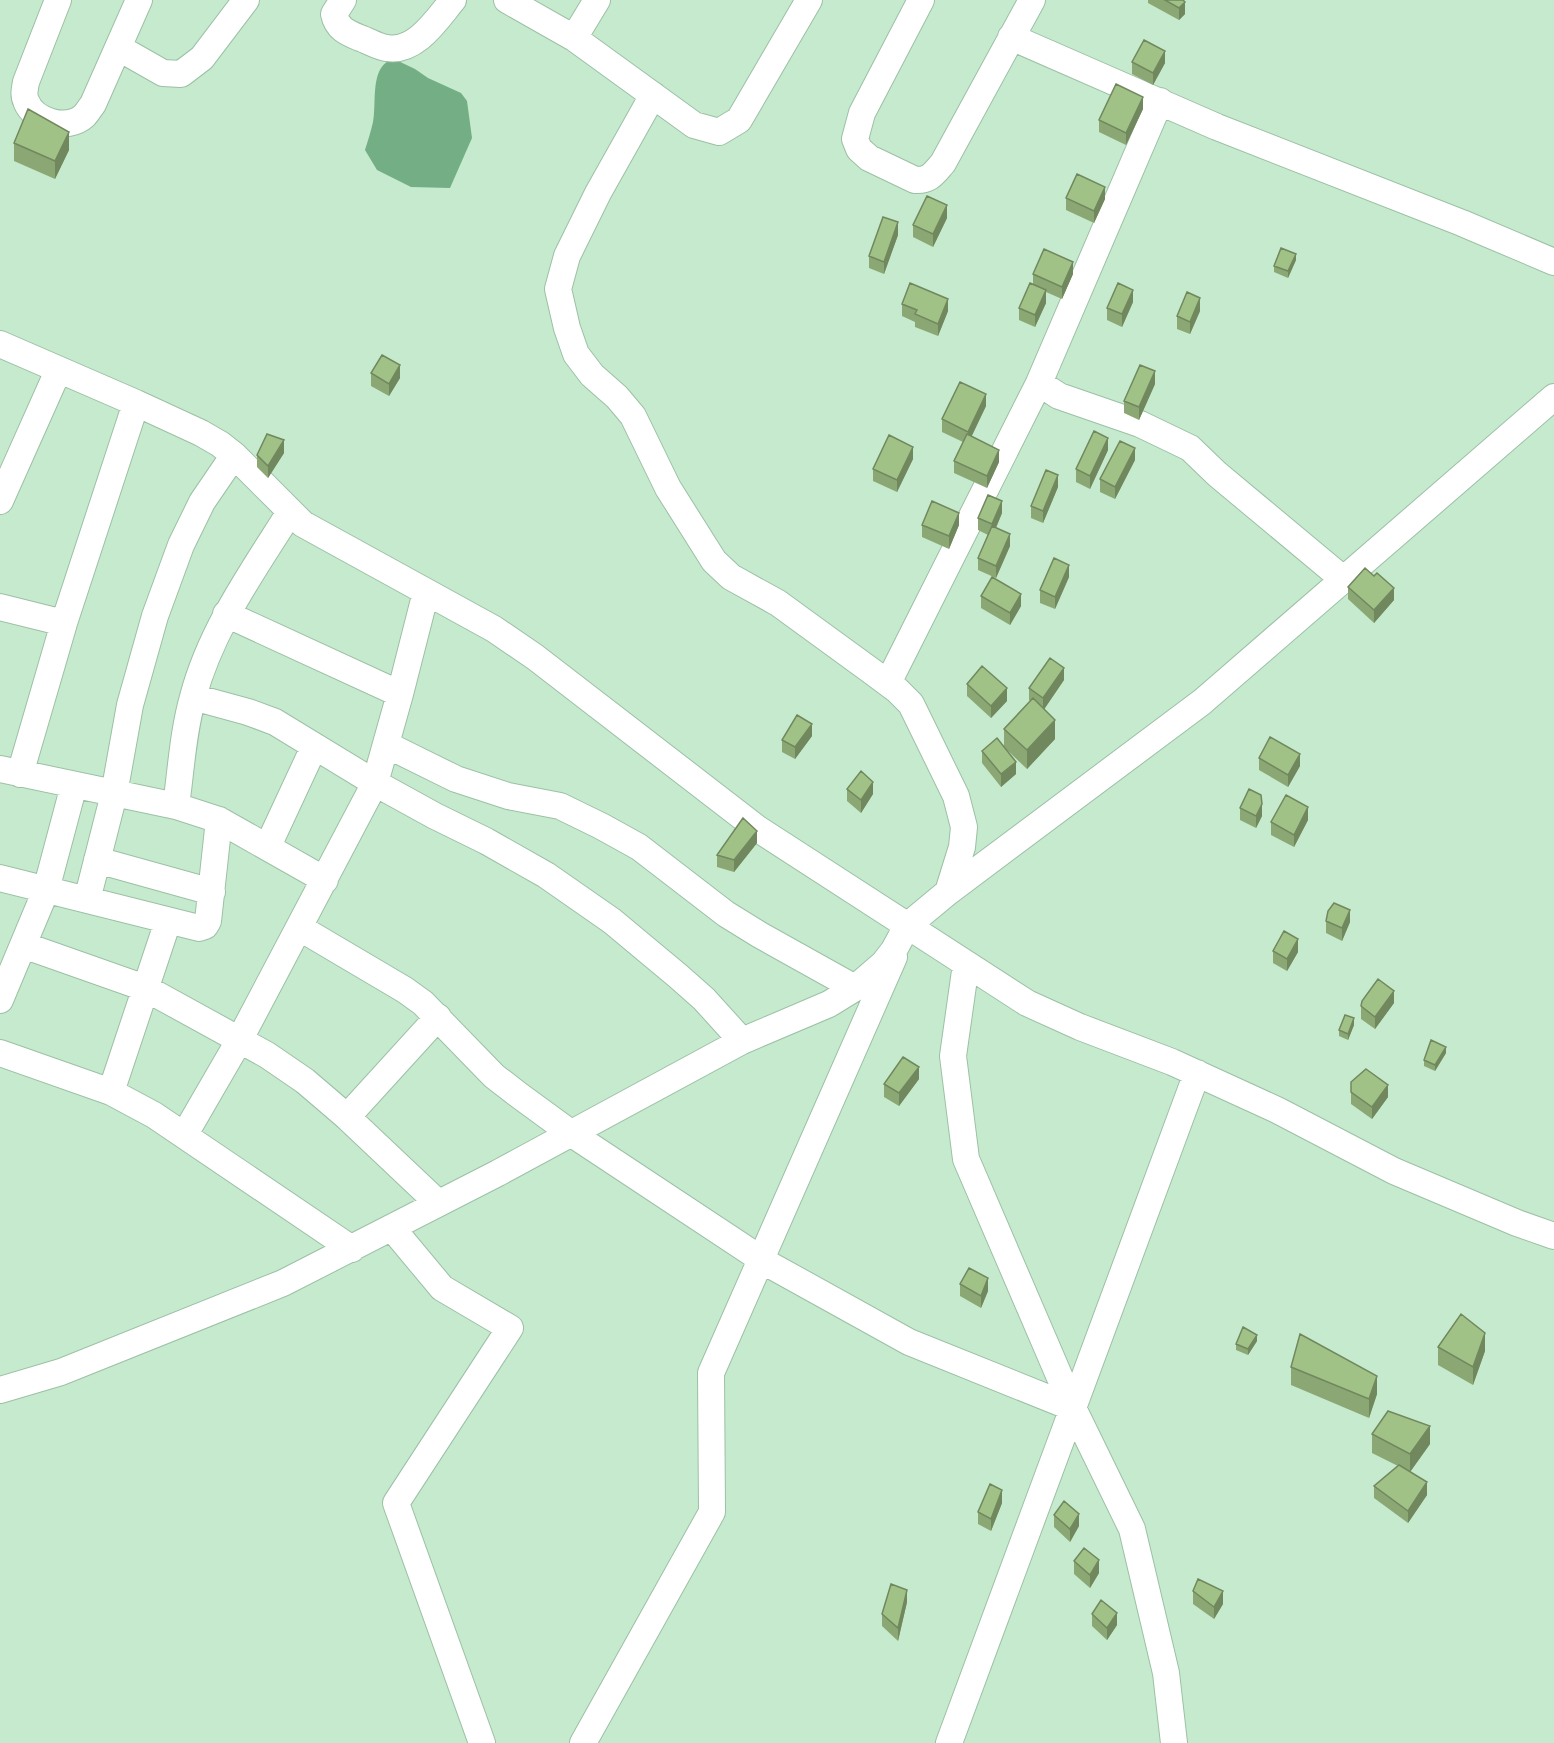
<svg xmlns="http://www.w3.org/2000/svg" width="1554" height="1743" viewBox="0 0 1554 1743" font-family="'Archivo Narrow',sans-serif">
<rect width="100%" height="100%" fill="#c5eacd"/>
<!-- water -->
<path fill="#74ae84" d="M 394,59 L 415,69 L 428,78 L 461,93 L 467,101 L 472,138 L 450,188 L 411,187 L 377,170 L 365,150 C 368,140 371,131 373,122 C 377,102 369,65 394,59 Z"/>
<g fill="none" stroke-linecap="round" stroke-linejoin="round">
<!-- minor casing -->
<g stroke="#9cc0a5" stroke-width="28">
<path id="minor" d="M 58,0 L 26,82 C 25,88 23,95 26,101 C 34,122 67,131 84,116 C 87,113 90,108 93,104 L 139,0
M 343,0 L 334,14 C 337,29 348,33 360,38 C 369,41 378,47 387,48 C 416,53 437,19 453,0
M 507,0 L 574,38 L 694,125 L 719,132 L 739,120 L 809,0
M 921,0 L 862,113 L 855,139 L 859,149 L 869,158 L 915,180 C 930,181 934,173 943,163 L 1032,0
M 1011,37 L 1217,127 L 1462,223 L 1554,262
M 574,38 L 597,0
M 119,48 L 163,73 L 181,74 L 202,58 L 246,0
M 653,95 L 598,193 L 567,256 L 558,289 L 567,328 L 576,354 L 592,375 L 617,397 L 633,416 L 668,488 L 714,561 L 731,577 L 778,603 L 870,670 L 897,690 L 911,704 L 956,796 L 964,827 L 962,847 L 948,892
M 0,344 L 136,403 L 201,433 L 220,444 L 234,455 L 303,524 L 494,629 L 535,657 L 758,829 L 1027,1003 L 1080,1027 L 1172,1062 L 1277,1110 L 1394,1171 L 1517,1223 L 1554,1236
M 1039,383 L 1059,396 L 1140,424 L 1190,448 L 1217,474 L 1343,579
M 0,501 L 58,371
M 0,607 L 64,623
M 226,614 L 400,694
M 888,683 L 1039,383 L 1160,101
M 193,697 L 248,712 L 275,722 L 375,783 L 435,816 L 486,841 L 546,875 L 612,921 L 678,976 L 704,999 L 742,1041
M 387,745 L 456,779 L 508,796 L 560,806 L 601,826 L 639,847 L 726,914 L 760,935 L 855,988
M 0,769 L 176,806 L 219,820 L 325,880
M 20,774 L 64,623 L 136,403
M 176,806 C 181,770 183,732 193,697 C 211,629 253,571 290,512
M 268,846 L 314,747
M 97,860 L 212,892
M 0,878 L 199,928 L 205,926 L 208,921 L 219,820
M 87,900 L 114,794 L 130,705 L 155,616 L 181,545 L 202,502 L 234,455
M 300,928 L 405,990 L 423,1003 L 494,1076 L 520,1096 L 572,1134 L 770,1265 L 909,1342 L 1073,1408
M 23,945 L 145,988 L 267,1055 L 305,1081 L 347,1117 L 438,1203
M 966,964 L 953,1056 L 966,1159 L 1073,1408 L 1132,1529 L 1166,1673 L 1174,1743
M 0,1000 L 46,890 L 74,785
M 0,1053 L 111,1092 L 154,1115 L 352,1249
M 111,1092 L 168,921
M 347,1117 L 438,1017
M 185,1134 L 240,1039 L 375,783 L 400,694 L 426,592
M 392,1228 L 442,1288 L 510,1328 L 396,1503 L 482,1743
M 0,1390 L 61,1372 L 283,1283 L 498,1173 L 742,1041 L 829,1004 L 855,988 L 884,963 L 894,950 L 907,926 L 948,892 L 1202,702 L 1554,397
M 583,1743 L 712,1512 L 711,1373 L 894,957
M 949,1743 L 1197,1073"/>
</g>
<!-- minor -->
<use href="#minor" stroke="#fff" stroke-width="26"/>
</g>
<!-- wall -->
<path fill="#8aa774" d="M 1148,0 L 1183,0 L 1185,14 L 1179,20 L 1148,3 Z
M 1132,62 L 1165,63 L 1153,85 L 1132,74 Z
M 1143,109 L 1126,145 L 1099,132 L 1099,120 Z
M 14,143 L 69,150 L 55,179 L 14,161 Z
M 1066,198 L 1105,199 L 1094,223 L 1066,210 Z
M 947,218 L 933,247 L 913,237 L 913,225 Z
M 898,235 L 884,274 L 869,268 L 869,256 Z
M 1296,260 L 1288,278 L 1274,272 L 1274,266 Z
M 1033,274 L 1073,274 L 1062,299 L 1046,292 L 1046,303 L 1035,327 L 1019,320 L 1019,308 L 1033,284 Z
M 1133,302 L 1122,327 L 1107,320 L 1107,308 Z
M 902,304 L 948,311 L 938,336 L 915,327 L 915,322 L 902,316 Z
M 1200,311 L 1190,334 L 1177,329 L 1177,316 Z
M 371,373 L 400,378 L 389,396 L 371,386 Z
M 1155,384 L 1139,420 L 1124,413 L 1124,401 Z
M 986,406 L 971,437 L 999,462 L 987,488 L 954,473 L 954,461 L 963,442 L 942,432 L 942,419 Z
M 1108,450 L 1090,489 L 1076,482 L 1076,469 Z
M 284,453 L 268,478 L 257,467 L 257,455 Z
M 913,459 L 897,492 L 873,481 L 873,469 Z
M 1135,460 L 1115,499 L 1100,492 L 1100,479 Z
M 1058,487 L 1043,523 L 1031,518 L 1031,506 Z
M 1002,513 L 996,528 L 1010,546 L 996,578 L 978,570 L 978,558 L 988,535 L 978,530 L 978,518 Z
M 922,525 L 959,525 L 949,549 L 922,537 Z
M 1069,577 L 1055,609 L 1040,603 L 1040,590 Z
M 1348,587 L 1394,600 L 1374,623 L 1348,599 Z
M 981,596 L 1021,606 L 1010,625 L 981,608 Z
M 1064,680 L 1044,709 L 1055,739 L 1027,769 L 1004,747 L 1004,729 L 1030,701 L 1029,700 L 1029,688 Z
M 967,684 L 1007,701 L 991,718 L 967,696 Z
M 812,736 L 795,759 L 782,752 L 782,740 Z
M 982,751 L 1016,774 L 1001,787 L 982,763 Z
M 1259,758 L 1300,766 L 1288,787 L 1259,770 Z
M 847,789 L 873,794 L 861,813 L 847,801 Z
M 1240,808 L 1262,816 L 1256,828 L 1240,820 Z
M 1308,820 L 1294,847 L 1271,835 L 1271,822 Z
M 757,843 L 734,872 L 717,867 L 717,855 Z
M 1326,921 L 1350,922 L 1342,941 L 1326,933 Z
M 1273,951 L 1298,952 L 1287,971 L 1273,963 Z
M 1394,1003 L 1375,1029 L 1361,1019 L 1361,1006 Z
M 1354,1025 L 1348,1040 L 1339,1036 L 1339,1030 Z
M 1446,1053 L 1435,1071 L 1424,1066 L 1424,1060 Z
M 919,1079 L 899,1106 L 884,1097 L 884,1084 Z
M 1351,1082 L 1388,1097 L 1372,1119 L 1351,1104 Z
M 960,1284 L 988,1291 L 981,1308 L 960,1296 Z
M 1257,1341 L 1248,1355 L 1236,1350 L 1236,1344 Z
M 1438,1347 L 1485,1351 L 1473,1385 L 1438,1365 Z
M 1291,1367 L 1377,1394 L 1369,1418 L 1291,1385 Z
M 1372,1434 L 1430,1444 L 1410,1472 L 1427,1495 L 1408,1523 L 1374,1498 L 1374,1486 L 1398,1466 L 1372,1453 Z
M 1002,1503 L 991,1531 L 978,1524 L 978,1512 Z
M 1054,1515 L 1079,1526 L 1070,1542 L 1054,1527 Z
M 1074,1561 L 1099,1573 L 1090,1588 L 1074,1574 Z
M 1193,1591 L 1223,1604 L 1214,1619 L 1193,1604 Z
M 907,1602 L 898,1641 L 882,1626 L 882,1614 Z
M 1092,1614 L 1117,1625 L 1107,1640 L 1092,1626 Z"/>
<!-- shaded-wall -->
<path fill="#71885e" d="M 1185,2 L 1185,14 L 1179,20 L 1179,8 Z
M 1165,51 L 1165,63 L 1153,85 L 1153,73 Z
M 1143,97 L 1143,109 L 1126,145 L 1126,133 Z
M 69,132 L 69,150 L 55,179 L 55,161 Z
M 1105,187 L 1105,199 L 1094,223 L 1094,211 Z
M 947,205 L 947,218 L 933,247 L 933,234 Z
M 898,222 L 898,235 L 884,274 L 884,262 Z
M 1296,254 L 1296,260 L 1288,278 L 1288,271 Z
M 1073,262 L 1073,274 L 1062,299 L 1062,287 Z
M 1046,290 L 1046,303 L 1035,327 L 1035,315 Z
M 1133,290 L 1133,302 L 1122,327 L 1122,314 Z
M 1200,298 L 1200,311 L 1190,334 L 1190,322 Z
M 948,299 L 948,311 L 938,336 L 938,324 Z
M 400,365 L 400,378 L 389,396 L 389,384 Z
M 1155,371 L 1155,384 L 1139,420 L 1139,407 Z
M 986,394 L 986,406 L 968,444 L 968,432 Z
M 1108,438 L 1108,450 L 1090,489 L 1090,476 Z
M 284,440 L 284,453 L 268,478 L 268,466 Z
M 913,447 L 913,459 L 897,492 L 897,480 Z
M 1135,448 L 1135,460 L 1115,499 L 1115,487 Z
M 999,450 L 999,462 L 987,488 L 987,476 Z
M 1058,475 L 1058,487 L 1043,523 L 1043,511 Z
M 1002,501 L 1002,513 L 992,537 L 992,524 Z
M 959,513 L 959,525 L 949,549 L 949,536 Z
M 1010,534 L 1010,546 L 996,578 L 996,566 Z
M 1069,565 L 1069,577 L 1055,609 L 1055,597 Z
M 1394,588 L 1394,600 L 1374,623 L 1374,610 Z
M 1021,594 L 1021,606 L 1010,625 L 1010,613 Z
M 1064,668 L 1064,680 L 1043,711 L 1043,698 Z
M 1007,688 L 1007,701 L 991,718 L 991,706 Z
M 1055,720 L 1055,739 L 1027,769 L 1027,750 Z
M 812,724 L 812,736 L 795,759 L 795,747 Z
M 1300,754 L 1300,766 L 1288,787 L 1288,775 Z
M 1016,762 L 1016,774 L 1001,787 L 1001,774 Z
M 873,782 L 873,794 L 861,813 L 861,800 Z
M 1262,804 L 1262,816 L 1256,828 L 1256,816 Z
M 1308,807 L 1308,820 L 1294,847 L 1294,835 Z
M 757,831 L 757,843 L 734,872 L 734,860 Z
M 1350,910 L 1350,922 L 1342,941 L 1342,928 Z
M 1298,939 L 1298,952 L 1287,971 L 1287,959 Z
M 1394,991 L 1394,1003 L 1375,1029 L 1375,1017 Z
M 1354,1018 L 1354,1025 L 1348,1040 L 1348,1034 Z
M 1446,1047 L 1446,1053 L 1435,1071 L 1435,1065 Z
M 919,1067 L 919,1079 L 899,1106 L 899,1093 Z
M 1388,1085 L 1388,1097 L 1372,1119 L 1372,1107 Z
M 988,1278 L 988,1291 L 981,1308 L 981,1296 Z
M 1485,1333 L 1485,1351 L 1473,1385 L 1473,1367 Z
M 1257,1335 L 1257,1341 L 1248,1355 L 1248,1349 Z
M 1377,1376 L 1377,1394 L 1369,1418 L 1369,1399 Z
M 1430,1426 L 1430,1444 L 1410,1472 L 1410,1454 Z
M 1427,1482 L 1427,1495 L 1408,1523 L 1408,1511 Z
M 1002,1490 L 1002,1503 L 991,1531 L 991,1519 Z
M 1079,1514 L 1079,1526 L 1070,1542 L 1070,1529 Z
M 1099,1560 L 1099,1573 L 1090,1588 L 1090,1575 Z
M 907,1590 L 907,1602 L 898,1641 L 898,1628 Z
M 1223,1591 L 1223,1604 L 1214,1619 L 1214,1607 Z
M 1117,1613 L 1117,1625 L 1107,1640 L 1107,1628 Z"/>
<!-- building -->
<path fill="#a1c287" stroke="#71885e" stroke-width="1.5" d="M 1165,0 L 1183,0 L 1185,2 L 1179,8 Z
M 1144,40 L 1165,51 L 1153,73 L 1132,62 Z
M 1116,84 L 1143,97 L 1126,133 L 1099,120 Z
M 28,109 L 69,132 L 55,161 L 14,143 Z
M 1077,174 L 1105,187 L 1094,211 L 1066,198 Z
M 927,196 L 947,205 L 933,234 L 913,225 Z
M 883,217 L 898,222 L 884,262 L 869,256 Z
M 1281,248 L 1296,254 L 1288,271 L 1274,266 Z
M 1044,249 L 1073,262 L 1062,287 L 1033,274 Z
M 910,283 L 948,299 L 938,324 L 915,314 L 917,310 L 902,304 Z
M 1030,283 L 1046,290 L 1035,315 L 1019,308 Z
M 1118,283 L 1133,290 L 1122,314 L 1107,308 Z
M 1187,292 L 1200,298 L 1190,322 L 1177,316 Z
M 382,355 L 400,365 L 389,384 L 371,373 Z
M 1140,365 L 1155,371 L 1139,407 L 1124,401 Z
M 960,382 L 986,394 L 968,432 L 942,419 Z
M 1094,431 L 1108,438 L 1090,476 L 1076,469 Z
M 267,434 L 284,440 L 268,466 L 257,455 Z
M 967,434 L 999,450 L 987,476 L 954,461 Z
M 889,435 L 913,447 L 897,480 L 873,469 Z
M 1120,441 L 1135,448 L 1115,487 L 1100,479 Z
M 1046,470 L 1058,475 L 1043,511 L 1031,506 Z
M 988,495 L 1002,501 L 992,524 L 978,518 Z
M 932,501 L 959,513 L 949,536 L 922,525 Z
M 992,526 L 1010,534 L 996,566 L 978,558 Z
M 1054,558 L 1069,565 L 1055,597 L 1040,590 Z
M 1365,568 L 1374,576 L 1377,573 L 1394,588 L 1374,610 L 1348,587 Z
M 992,577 L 1021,594 L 1010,613 L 981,596 Z
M 1050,658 L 1064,668 L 1043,698 L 1029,688 Z
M 982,666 L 1007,688 L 991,706 L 967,684 Z
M 1033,698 L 1055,720 L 1027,750 L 1004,729 Z
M 797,715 L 812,724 L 795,747 L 782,740 Z
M 1270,737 L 1300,754 L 1288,775 L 1259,758 Z
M 997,738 L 1016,762 L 1001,774 L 982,751 Z
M 861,771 L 873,782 L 861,800 L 847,789 Z
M 1249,789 L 1261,795 L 1262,804 L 1256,816 L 1240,808 Z
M 1286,795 L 1308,807 L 1294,835 L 1271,822 Z
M 743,818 L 757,831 L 734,860 L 717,855 Z
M 1334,903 L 1350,910 L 1342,928 L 1326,921 L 1328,911 Z
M 1284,931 L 1298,939 L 1287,959 L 1273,951 Z
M 1378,979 L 1394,991 L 1375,1017 L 1361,1006 L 1362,1001 Z
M 1345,1015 L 1354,1018 L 1348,1034 L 1339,1030 Z
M 1431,1040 L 1446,1047 L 1435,1065 L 1424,1060 Z
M 903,1057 L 919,1067 L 899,1093 L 884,1084 Z
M 1366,1069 L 1388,1085 L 1372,1107 L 1351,1092 L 1351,1082 Z
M 969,1268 L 988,1278 L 981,1296 L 960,1284 Z
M 1461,1314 L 1485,1333 L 1473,1367 L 1438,1347 Z
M 1243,1327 L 1257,1335 L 1248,1349 L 1236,1344 Z
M 1300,1334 L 1377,1376 L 1369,1399 L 1291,1367 Z
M 1388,1411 L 1430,1426 L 1410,1454 L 1372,1434 Z
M 1399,1465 L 1427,1482 L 1408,1511 L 1374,1486 Z
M 990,1484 L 1002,1490 L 991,1519 L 978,1512 Z
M 1064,1501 L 1079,1514 L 1070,1529 L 1054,1515 Z
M 1084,1548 L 1099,1560 L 1090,1575 L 1074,1561 Z
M 1198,1579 L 1223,1591 L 1214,1607 L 1193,1591 Z
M 891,1584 L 907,1590 L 898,1628 L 882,1614 Z
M 1101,1600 L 1117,1613 L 1107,1628 L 1092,1614 Z"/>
</svg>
